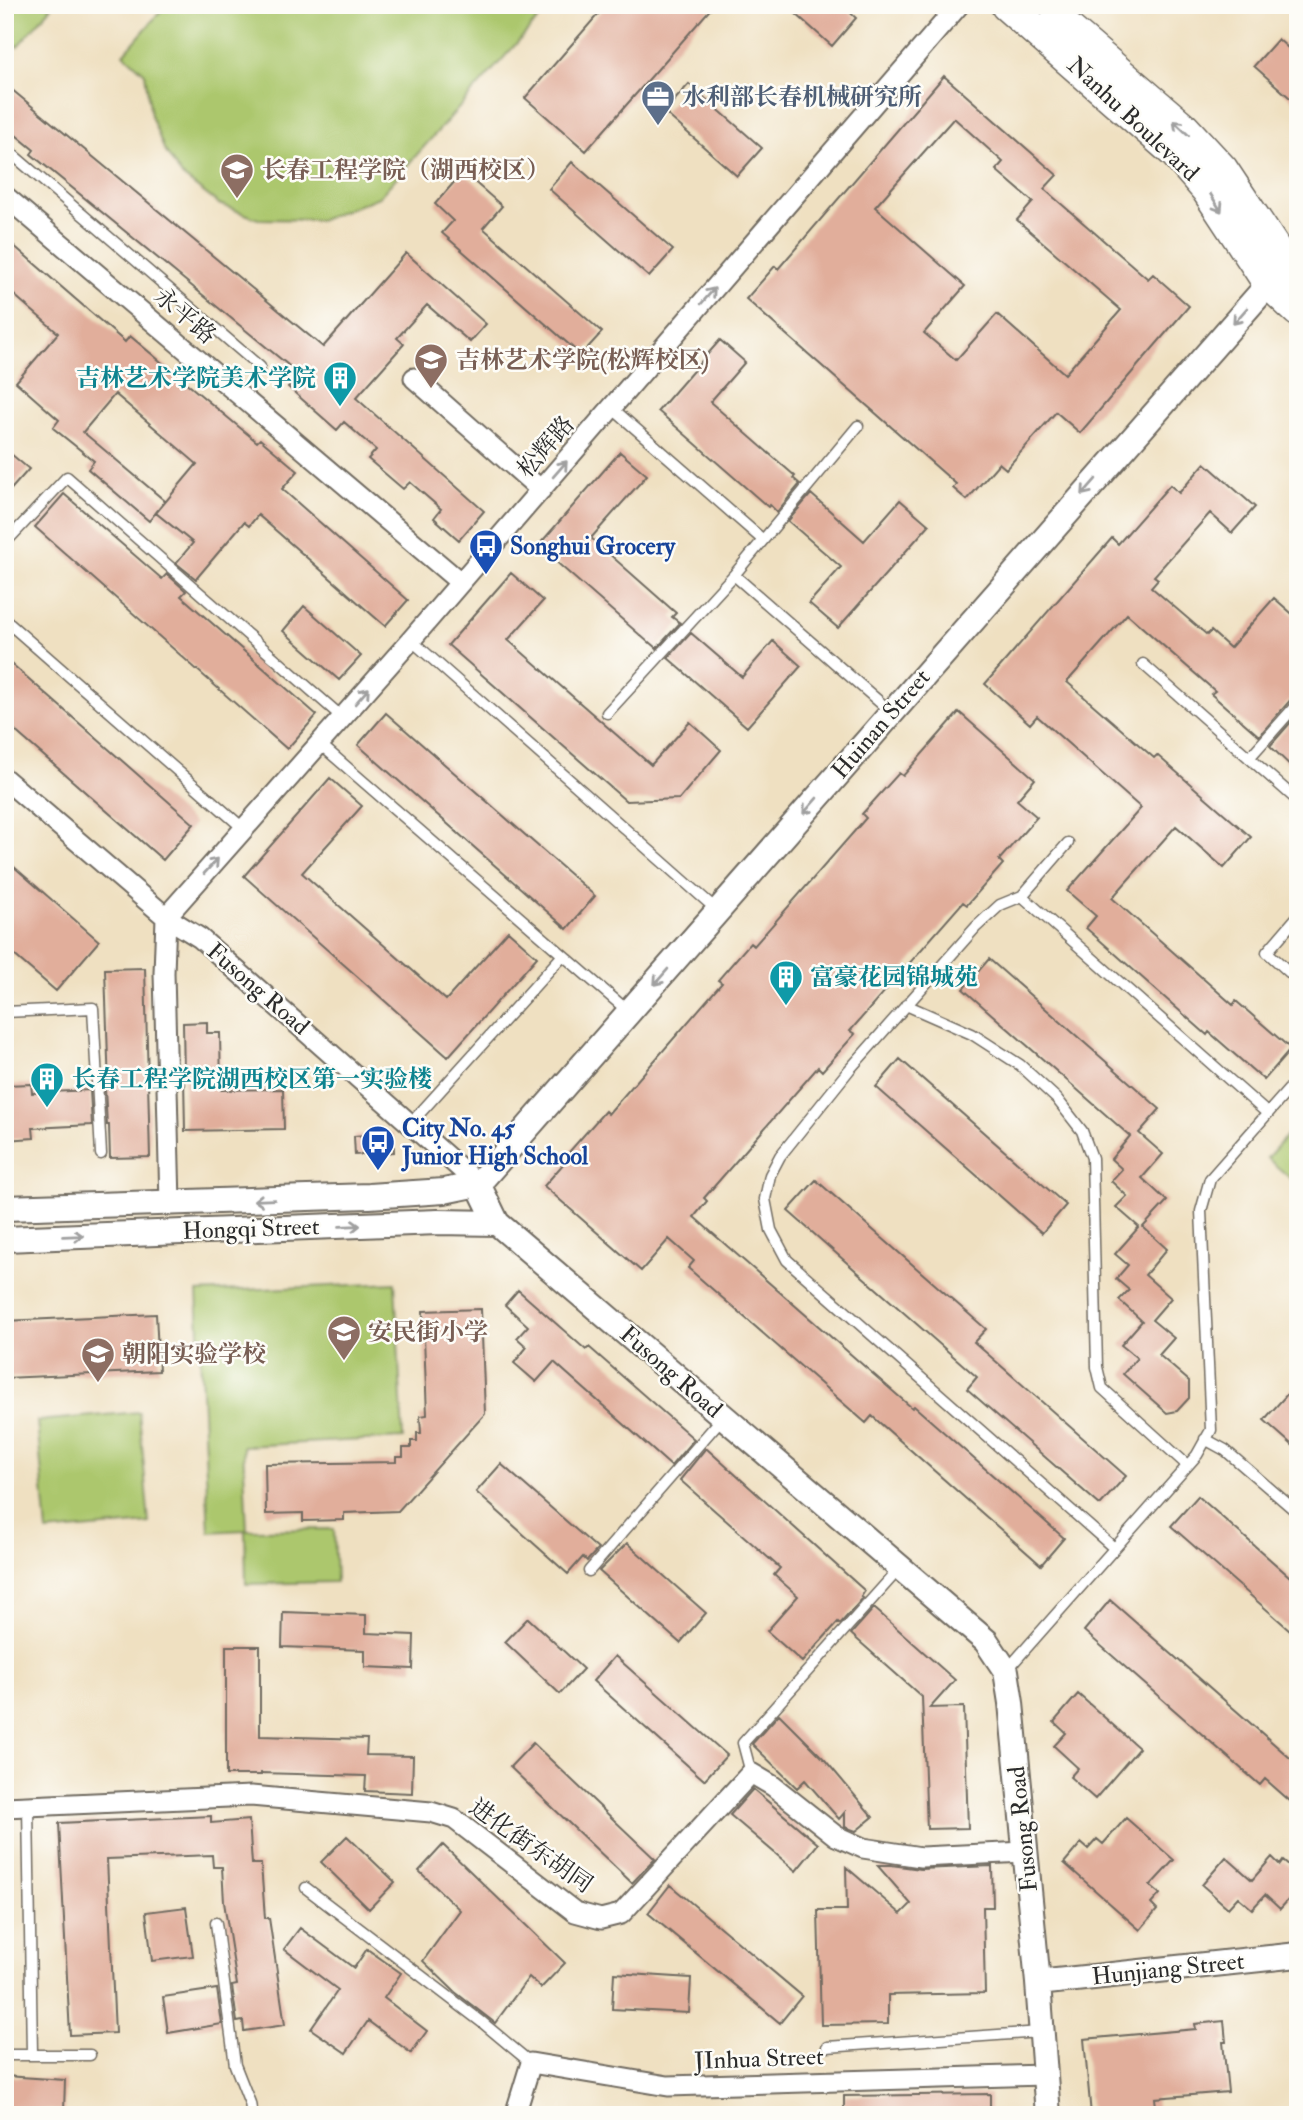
<svg xmlns="http://www.w3.org/2000/svg" width="1303" height="2120" viewBox="0 0 1303 2120" font-family="'IM FELL Double Pica','Noto Serif SC',serif">
<rect width="100%" height="100%" fill="#fdfcf7"/>
<filter id="ink" filterUnits="userSpaceOnUse"><feTurbulence type="fractalNoise" baseFrequency=".0143" numOctaves="2"/><feDisplacementMap in="SourceGraphic" scale="14" xChannelSelector="R" yChannelSelector="G"/><feConvolveMatrix kernelMatrix="1 2 1 2 8 2 1 2 1" color-interpolation-filters="sRGB"/></filter>
<filter id="wash" filterUnits="userSpaceOnUse"><feTurbulence type="fractalNoise" baseFrequency=".00686" numOctaves="4" result="noise"/><feDisplacementMap in="SourceGraphic" scale="28" xChannelSelector="R" yChannelSelector="G"/><feGaussianBlur stdDeviation="1.57" result="paint"/><feColorMatrix in="noise" values="0 0 0 0 0 0 0 0 0 0 0 0 0 0 0 0 0 1.4 0 .05"/><feComposite in="paint" operator="in"/></filter>
<g filter="url(#wash)">
<rect width="100%" height="100%" fill="#efe0c1"/>
<!-- green -->
<path fill="#acc76d" stroke="#6c794c" stroke-width="2" d="M 5,5 L 48,5 L 51,8 L 17,47 L 5,38 Z
M 166,5 L 551,5 L 379,197 L 321,220 L 258,219 L 219,204 L 181,175 L 164,149 L 151,116 L 145,73 L 124,54 Z
M 1298,1123 L 1298,1185 L 1267,1158 Z
M 395,1283 L 403,1438 L 243,1446 L 247,1530 L 334,1529 L 336,1582 L 246,1584 L 245,1530 L 209,1532 L 197,1292 Z
M 139,1412 L 149,1523 L 47,1532 L 37,1421 Z"/>
<g id="blocks">
<!-- building -->
<path fill="#e1ae9b" fill-rule="evenodd" d="M 606,5 L 714,5 L 586,151 L 525,98 Z
M 786,5 L 842,5 L 856,18 L 832,46 Z
M 1278,39 L 1298,57 L 1298,105 L 1254,66 Z
M 944,76 L 1057,175 L 1044,189 L 1148,279 L 1153,274 L 1189,306 L 1080,433 L 1056,412 L 1006,469 L 999,463 L 967,500 L 953,488 L 956,484 L 746,299 L 775,266 L 778,269 ZM 954,118 L 1003,162 L 996,170 L 1033,202 L 1017,220 L 1121,310 L 1065,374 L 997,314 L 956,360 L 924,333 L 965,286 L 875,207 Z
M 5,84 L 323,347 L 406,253 L 486,324 L 470,342 L 427,305 L 397,338 L 404,344 L 356,398 L 484,511 L 459,540 L 434,518 L 441,509 L 410,482 L 403,489 L 368,459 L 376,450 L 344,422 L 337,430 L 288,387 L 299,374 L 31,154 L 34,150 L 5,126 Z
M 689,84 L 762,148 L 737,176 L 664,112 Z
M 572,162 L 673,250 L 649,277 L 549,189 Z
M 463,172 L 502,206 L 483,228 L 602,332 L 581,355 L 442,233 L 453,221 L 435,204 Z
M 5,238 L 125,342 L 130,336 L 257,442 L 260,439 L 298,471 L 282,489 L 408,600 L 385,626 L 258,515 L 249,526 L 244,522 L 196,579 L 176,563 L 193,543 L 156,513 L 197,464 L 115,394 L 83,432 L 165,501 L 149,521 L 88,469 L 94,461 L 53,428 L 59,420 L 16,382 L 58,333 L 5,287 Z
M 720,340 L 745,362 L 710,402 L 795,476 L 793,478 L 800,484 L 777,512 L 770,505 L 768,507 L 658,411 Z
M 5,449 L 29,469 L 5,496 Z
M 620,452 L 647,475 L 591,538 L 676,613 L 672,617 L 680,623 L 657,648 L 650,642 L 649,643 L 538,546 Z
M 1205,463 L 1255,507 L 1232,533 L 1210,513 L 1154,576 L 1158,579 L 1151,587 L 1207,635 L 1211,631 L 1230,648 L 1274,598 L 1298,619 L 1298,696 L 1292,698 L 1259,736 L 1211,694 L 1215,691 L 1127,614 L 1067,682 L 1154,758 L 1157,755 L 1251,837 L 1224,868 L 1176,826 L 1112,898 L 1233,1005 L 1236,1001 L 1291,1049 L 1264,1080 L 1209,1032 L 1207,1035 L 1086,928 L 1096,916 L 1067,891 L 1141,808 L 1037,716 L 1030,724 L 985,684 L 1112,538 L 1118,544 L 1170,485 L 1179,493 Z
M 64,494 L 162,579 L 167,574 L 186,591 L 181,596 L 317,715 L 287,749 L 35,527 Z
M 811,494 L 864,541 L 900,500 L 929,525 L 838,628 L 809,603 L 841,567 L 788,521 Z
M 511,573 L 543,601 L 508,640 L 651,765 L 690,722 L 721,750 L 679,799 L 626,801 L 448,645 Z
M 304,606 L 361,656 L 339,680 L 283,631 Z
M 691,633 L 742,677 L 773,641 L 801,666 L 747,727 L 668,658 Z
M 5,658 L 194,824 L 163,860 L 5,722 Z
M 959,712 L 1035,779 L 1017,800 L 1037,817 L 999,860 L 1003,864 L 967,905 L 963,902 L 850,1031 L 855,1034 L 822,1071 L 818,1067 L 704,1198 L 707,1201 L 694,1217 L 912,1408 L 914,1406 L 1064,1538 L 1041,1565 L 872,1416 L 866,1423 L 688,1268 L 694,1261 L 669,1239 L 641,1271 L 544,1186 L 572,1154 L 569,1152 L 605,1111 L 608,1114 L 722,983 L 718,980 L 750,943 L 754,946 L 866,818 L 862,814 L 899,773 L 903,776 Z
M 386,713 L 595,896 L 567,929 L 358,745 Z
M 1298,714 L 1298,773 L 1270,746 Z
M 330,778 L 362,806 L 302,873 L 446,1000 L 508,931 L 537,957 L 448,1057 L 244,876 Z
M 5,859 L 99,941 L 56,991 L 5,947 Z
M 989,959 L 1160,1109 L 1139,1133 L 1163,1154 L 1142,1178 L 1167,1201 L 1143,1227 L 1167,1249 L 1145,1275 L 1171,1298 L 1152,1320 L 1174,1338 L 1159,1355 L 1189,1381 L 1189,1398 L 1177,1411 L 1167,1413 L 1123,1374 L 1137,1358 L 1121,1345 L 1142,1321 L 1119,1300 L 1129,1290 L 1116,1279 L 1128,1265 L 1115,1254 L 1139,1227 L 1116,1207 L 1127,1196 L 1111,1181 L 1122,1169 L 1111,1159 L 1130,1136 L 963,989 Z
M 145,968 L 150,1157 L 110,1158 L 109,1125 L 107,1125 L 105,1089 L 109,1089 L 105,969 Z
M 207,1022 L 207,1033 L 220,1033 L 221,1090 L 283,1089 L 284,1129 L 185,1131 L 183,1023 Z
M 900,1059 L 1066,1205 L 1042,1233 L 876,1087 Z
M 31,1084 L 32,1093 L 90,1090 L 92,1125 L 33,1128 L 34,1138 L 5,1140 L 5,1085 Z
M 393,1133 L 394,1152 L 355,1155 L 354,1136 Z
M 816,1180 L 986,1329 L 974,1342 L 1126,1476 L 1100,1505 L 967,1389 L 977,1377 L 788,1211 Z
M 518,1290 L 586,1350 L 589,1347 L 694,1439 L 671,1466 L 554,1362 L 536,1382 L 514,1363 L 527,1347 L 517,1338 L 528,1326 L 505,1305 Z
M 481,1309 L 485,1414 L 398,1511 L 344,1513 L 344,1520 L 303,1521 L 303,1513 L 266,1514 L 265,1464 L 396,1462 L 396,1457 L 403,1457 L 403,1448 L 411,1448 L 411,1441 L 417,1441 L 417,1433 L 421,1433 L 420,1416 L 427,1415 L 423,1311 Z
M 156,1314 L 159,1371 L 5,1378 L 5,1321 Z
M 1298,1382 L 1298,1450 L 1264,1420 Z
M 705,1449 L 707,1449 L 865,1591 L 861,1597 L 863,1598 L 840,1624 L 838,1622 L 802,1662 L 767,1631 L 798,1596 L 774,1575 L 780,1568 L 680,1480 Z
M 501,1464 L 598,1549 L 587,1561 L 583,1557 L 568,1574 L 476,1492 Z
M 1198,1496 L 1298,1584 L 1298,1637 L 1171,1526 Z
M 627,1543 L 706,1613 L 680,1643 L 599,1571 Z
M 1110,1600 L 1298,1765 L 1298,1808 L 1265,1779 L 1260,1785 L 1084,1631 Z
M 874,1608 L 955,1680 L 930,1708 L 964,1707 L 968,1828 L 927,1829 L 922,1697 L 851,1634 Z
M 283,1612 L 366,1615 L 366,1633 L 414,1635 L 413,1669 L 365,1667 L 365,1650 L 282,1647 Z
M 528,1618 L 583,1669 L 560,1694 L 505,1642 Z
M 226,1646 L 260,1646 L 260,1736 L 367,1739 L 366,1755 L 413,1756 L 412,1793 L 365,1791 L 366,1776 L 261,1773 L 261,1775 L 226,1775 Z
M 615,1656 L 727,1755 L 704,1780 L 593,1681 Z
M 1078,1694 L 1139,1748 L 1095,1799 L 1070,1777 L 1078,1768 L 1054,1746 L 1066,1733 L 1054,1722 Z
M 779,1714 L 825,1760 L 873,1817 L 856,1831 L 845,1827 L 845,1812 L 839,1819 L 805,1780 L 797,1788 L 752,1744 Z
M 533,1743 L 655,1859 L 632,1883 L 510,1767 Z
M 753,1789 L 818,1844 L 796,1871 L 730,1815 Z
M 211,1816 L 211,1823 L 249,1820 L 252,1864 L 261,1864 L 265,1918 L 269,1918 L 285,2025 L 244,2031 L 243,2021 L 237,2022 L 232,1986 L 237,1985 L 224,1902 L 222,1867 L 213,1867 L 212,1855 L 107,1859 L 115,2033 L 70,2035 L 59,1823 Z
M 1126,1818 L 1174,1860 L 1150,1886 L 1160,1894 L 1151,1904 L 1157,1910 L 1140,1930 L 1064,1863 L 1081,1843 L 1088,1849 L 1097,1839 L 1103,1844 Z
M 347,1836 L 395,1882 L 369,1909 L 321,1862 Z
M 443,1845 L 565,1963 L 541,1988 L 529,1977 L 495,2023 L 455,1992 L 423,1961 L 460,1910 L 419,1871 Z
M 1226,1857 L 1252,1880 L 1272,1857 L 1280,1865 L 1283,1861 L 1298,1874 L 1298,1889 L 1280,1909 L 1265,1895 L 1252,1909 L 1238,1897 L 1228,1908 L 1202,1885 Z
M 877,1865 L 891,1865 L 921,1869 L 992,1866 L 993,1907 L 983,1907 L 985,1993 L 888,1995 L 888,2024 L 821,2025 L 818,1910 L 847,1910 L 846,1867 L 901,1914 L 911,1904 Z
M 670,1885 L 802,1996 L 780,2023 L 648,1913 Z
M 186,1907 L 193,1956 L 152,1961 L 146,1912 Z
M 300,1928 L 354,1968 L 367,1949 L 401,1973 L 384,1998 L 427,2031 L 411,2053 L 368,2021 L 346,2053 L 311,2029 L 338,1990 L 284,1949 Z
M 614,1973 L 691,1978 L 689,2013 L 612,2009 Z
M 217,1989 L 222,2024 L 168,2033 L 163,1997 Z
M 1224,2021 L 1226,2042 L 1223,2042 L 1228,2092 L 1155,2098 L 1157,2115 L 1091,2115 L 1084,2039 L 1196,2029 L 1195,2024 Z
M 5,2076 L 65,2080 L 64,2111 L 5,2108 Z
M 990,2094 L 990,2115 L 844,2115 L 844,2096 Z"/>
</g>
</g>
<g filter="url(#ink)">
<use href="#blocks" fill-opacity="0" stroke="#706a60" stroke-width="2"/>
<g fill="none" stroke-linecap="round" stroke-linejoin="round">
<!-- service casing -->
<g stroke="#706a60" stroke-width="13">
<path id="service" d="M 5,148 L 260,367
M 612,408 L 763,540
M 5,543 L 67,477 L 343,718
M 734,575 L 891,712
M 5,620 L 244,829
M 411,640 L 718,911
M 1143,664 L 1298,801
M 607,713 L 734,575 L 858,426
M 320,744 L 563,955
M 1249,758 L 1298,703
M 1068,843 L 1022,896 L 1000,905 L 976,927 L 849,1070 L 780,1156 L 770,1175 L 765,1199 L 771,1230 L 787,1260 L 1114,1548
M 1022,896 L 1267,1113
M 1298,916 L 1267,952 L 1298,980
M 906,1005 L 972,1034 L 1020,1065 L 1057,1099 L 1082,1131 L 1092,1158 L 1097,1367 L 1102,1388 L 1187,1465
M 5,1012 L 93,1008 L 101,1154
M 411,1123 L 563,955 L 629,1012
M 1205,1439 L 1225,1450 L 1298,1513
M 589,1571 L 723,1417
M 1006,1671 L 1197,1455 L 1211,1430 L 1201,1211 L 1210,1179 L 1298,1079
M 751,1773 L 743,1743 L 900,1568
M 28,1806 L 32,2054
M 306,1888 L 483,2023 L 531,2063
M 216,1923 L 235,2065 L 250,2103 L 252,2115
M 827,2047 L 1041,2032
M 5,2055 L 90,2055"/>
</g>
<!-- minor casing -->
<g stroke="#706a60" stroke-width="23">
<path id="minor" d="M 5,196 L 460,582
M 414,378 L 541,490
M 5,779 L 166,917 L 200,938 L 478,1184
M 170,1203 L 164,973 L 166,917 L 411,640 L 959,5
M 5,1807 L 251,1796 L 431,1812 L 454,1819 L 575,1912 L 601,1919 L 621,1914 L 751,1773 L 773,1786 L 836,1836 L 863,1848 L 921,1857 L 1025,1852
M 515,2115 L 531,2063 L 668,2086 L 1044,2075"/>
</g>
<!-- tertiary casing -->
<g stroke="#706a60" stroke-width="28">
<path id="tertiary" d="M 478,1184 L 1280,271
M 478,1184 L 497,1223 L 986,1641 L 1006,1671 L 1011,1703 L 1038,1983 L 1048,2115
M 5,1208 L 369,1196 L 444,1191 L 478,1184
M 5,1239 L 438,1222 L 497,1223
M 1038,1983 L 1298,1955"/>
</g>
<!-- primary casing -->
<g stroke="#706a60" stroke-width="35">
<path id="primary" d="M 1007,5 L 1176,153 L 1207,189 L 1269,283 L 1298,310
M 1057,20 L 1183,128 L 1222,170 L 1285,265 L 1298,277"/>
</g>
<!-- path -->
<path stroke="#706a60" stroke-width="3.5" stroke-dasharray="5 5" stroke-linecap="butt" d="M 922,14 L 924,8 L 923,5"/>
<!-- service -->
<use href="#service" stroke="#fff" stroke-width="10"/>
<!-- minor -->
<use href="#minor" stroke="#fff" stroke-width="19"/>
<!-- tertiary -->
<use href="#tertiary" stroke="#fff" stroke-width="24"/>
<!-- primary -->
<use href="#primary" stroke="#fff" stroke-width="32"/>
</g>
<!-- one-way arrows -->
<defs><path id="oneway-shaft" d="M-6 0H5M1.5-3L5.5 0L1.5 3" fill="none" stroke-width="1.6" stroke-linecap="round" stroke-linejoin="round" transform="scale(1.75)"/></defs>
<g stroke="#a0a0a0">
<use href="#oneway-shaft" transform="translate(1181 128) rotate(-137)"/>
<use href="#oneway-shaft" transform="translate(1216 203) rotate(58)"/>
<use href="#oneway-shaft" transform="translate(708 296) rotate(-49)"/>
<use href="#oneway-shaft" transform="translate(1240 316) rotate(131)"/>
<use href="#oneway-shaft" transform="translate(560 469) rotate(-49)"/>
<use href="#oneway-shaft" transform="translate(1089 487) rotate(131)"/>
<use href="#oneway-shaft" transform="translate(362 696) rotate(-49)"/>
<use href="#oneway-shaft" transform="translate(810 806) rotate(131)"/>
<use href="#oneway-shaft" transform="translate(211 866) rotate(-48)"/>
<use href="#oneway-shaft" transform="translate(661 977) rotate(131)"/>
<use href="#oneway-shaft" transform="translate(264 1200) rotate(178)"/>
<use href="#oneway-shaft" transform="translate(350 1226) rotate(-2)"/>
<use href="#oneway-shaft" transform="translate(73 1236) rotate(-2)"/>
</g>
</g>
<!-- icons -->
<defs>
<g id="office-pin" transform="scale(1.75)"><path d="M0 17L-7.5 6A9.5 9.5 0 1 1 7.5 6Z" fill="#5c6f8a" stroke="#fdfcf7"/><path d="M-6-3h4V-5.5h4V-3h4V5H-6ZM-1-4.5V-3h2v-1.5ZM-6 0V1H6V0Z" fill="#fff"/></g>
<g id="university-pin" transform="scale(1.75)"><path d="M0 17L-7.5 6A9.5 9.5 0 1 1 7.5 6Z" fill="#8d6e63" stroke="#fdfcf7"/><path d="M0-5L7-2L0 1L-7-2ZM-4 1L0 2.5L4 1V4Q0 6-4 4Z" fill="#fff"/></g>
<g id="building-pin" transform="scale(1.75)"><path d="M0 17L-7.5 6A9.5 9.5 0 1 1 7.5 6Z" fill="#0f9aa8" stroke="#fdfcf7"/><path d="M-4-6H4V6H1V3H-1V6H-4ZM-2.5-4.3h1.7v1.8h-1.7ZM.8-4.3h1.7v1.8H.8ZM-2.5-1h1.7V.8h-1.7ZM.8-1h1.7V.8H.8Z" fill="#fff"/></g>
<g id="bus-pin" transform="scale(1.75)"><path d="M0 17L-7.5 6A9.5 9.5 0 1 1 7.5 6Z" fill="#1a4fb4" stroke="#fdfcf7"/><path d="M-5-6H5V4H4V6H2V4H-2V6H-4V4H-5ZM-3.5-4V0h7V-4ZM-3.5 1.2v1.5H-2V1.2ZM2 1.2v1.5H3.5V1.2Z" fill="#fff"/></g>
<g id="school-pin" transform="scale(1.75)"><path d="M0 17L-7.5 6A9.5 9.5 0 1 1 7.5 6Z" fill="#8d6e63" stroke="#fdfcf7"/><path d="M0-5L7-2L0 1L-7-2ZM-4 1L0 2.5L4 1V4Q0 6-4 4Z" fill="#fff"/></g>
</defs>
<g fill-rule="evenodd">
<use href="#office-pin" x="658" y="97"/>
<use href="#university-pin" x="237" y="170"/>
<use href="#university-pin" x="431" y="360"/>
<use href="#building-pin" x="340" y="378"/>
<use href="#bus-pin" x="486" y="546"/>
<use href="#building-pin" x="786" y="977"/>
<use href="#building-pin" x="47" y="1079"/>
<use href="#bus-pin" x="378" y="1142"/>
<use href="#school-pin" x="344" y="1332"/>
<use href="#school-pin" x="98" y="1354"/>
</g>
<g text-anchor="middle" dominant-baseline="central" stroke-width="5" stroke-linejoin="round" paint-order="stroke">
<!-- service labels -->
<g font-size="24" font-weight="bold" fill="#4e5e75" stroke="#fdfcf7" text-anchor="start">
<text x="682" y="97">水利部长春机械研究所</text>
</g>
<!-- street labels -->
<g font-size="24" fill="#2b2b2b" stroke="#fdfcf7">
<text transform="translate(1133 119) rotate(43)">Nanhu Boulevard</text>
<text transform="translate(185 316) rotate(40)">永平路</text>
<text transform="translate(546 447) rotate(-49)">松辉路</text>
<text transform="translate(881 724) rotate(-49)">Huinan Street</text>
<text transform="translate(258 989) rotate(41)">Fusong Road</text>
<text transform="translate(251 1229) rotate(-2)">Hongqi Street</text>
<text transform="translate(671 1372) rotate(41)">Fusong Road</text>
<text transform="translate(1023 1829) rotate(-96)">Fusong Road</text>
<text transform="translate(531 1846) rotate(35)">进化街东胡同</text>
<text transform="translate(1168 1969) rotate(-6)">Hunjiang Street</text>
<text transform="translate(759 2059) rotate(-2)">JInhua Street</text>
</g>
<!-- education labels -->
<g font-size="24" font-weight="bold" fill="#785e54" stroke="#fdfcf7" text-anchor="start">
<text x="262" y="170">长春工程学院（湖西校区）</text>
<text x="456" y="360">吉林艺术学院(松辉校区)</text>
<text x="368" y="1332">安民街小学</text>
<text x="122" y="1354">朝阳实验学校</text>
</g>
<!-- culture labels -->
<g font-size="24" font-weight="bold" fill="#0d838f" stroke="#fdfcf7" text-anchor="start">
<text x="316" y="378" text-anchor="end">吉林艺术学院美术学院</text>
<text x="810" y="977">富豪花园锦城苑</text>
<text x="72" y="1079">长春工程学院湖西校区第一实验楼</text>
</g>
<!-- transit labels -->
<g font-size="24" font-weight="bold" fill="#164399" stroke="#fdfcf7" text-anchor="start">
<text x="510" y="546">Songhui Grocery</text>
<text x="402" y="1128">City No. 45<tspan x="402" dy="28">Junior High School</tspan></text>
</g>
</g>
<!-- margin -->
<rect width="1303" height="2120" fill="none" stroke="#fdfcf7" stroke-width="28"/>
</svg>
